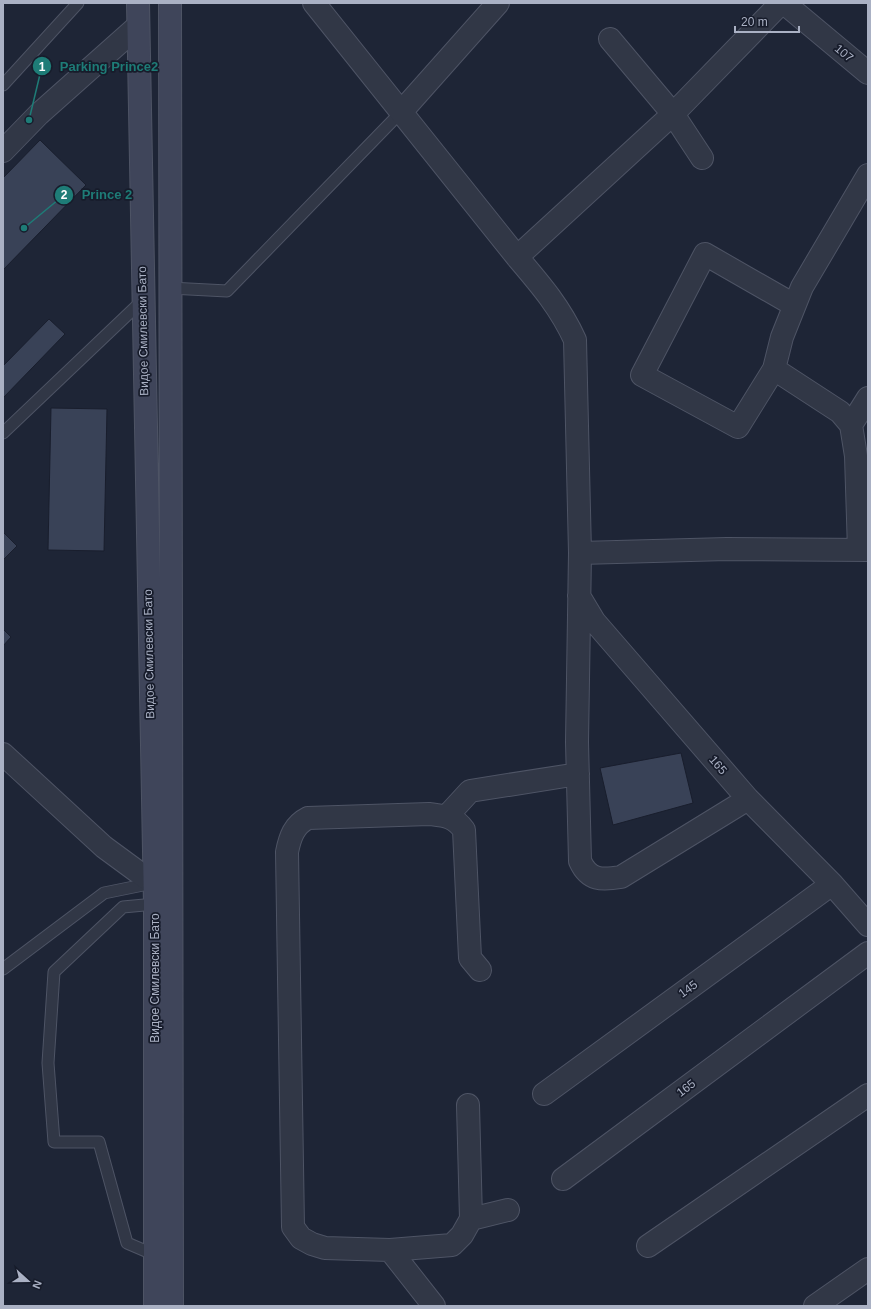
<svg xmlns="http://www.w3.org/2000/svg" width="871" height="1309" viewBox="0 0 871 1309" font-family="Helvetica,sans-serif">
<rect width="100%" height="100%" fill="#1e2536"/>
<!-- building -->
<path fill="#394257" stroke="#191e2d" d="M 40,140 L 86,185 L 3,270 L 3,178 Z
M 49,319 L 65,334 L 3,398 L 3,366 Z
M 51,408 L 107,409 L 104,551 L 48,550 Z
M 3,532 L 17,546 L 3,560 Z
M 3,629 L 11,637 L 3,646 Z
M 681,753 L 693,803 L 613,825 L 600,768 Z"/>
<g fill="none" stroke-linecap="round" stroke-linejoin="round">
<!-- lane casing -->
<g stroke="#4e5465" stroke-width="13">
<path id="lane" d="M 3,85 L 78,3
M 170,288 L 227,291 L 402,111
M 3,433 L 143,300
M 155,904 L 123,907 L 54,972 L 48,1063 L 54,1142 L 99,1142 L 127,1243 L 155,1255
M 3,969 L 104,893 L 153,883"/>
</g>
<!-- street casing -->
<g stroke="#4e5465" stroke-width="24">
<path id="street" d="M 314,3 L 517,257 C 540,284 560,307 575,340 L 580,553 L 577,742 L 580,861 C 589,881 602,880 621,877 L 748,799
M 784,3 L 868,73
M 610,39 L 673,114 L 702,158
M 402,111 L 498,3
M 3,151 L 39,114 L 138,26
M 517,257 L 673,114 L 781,3
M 774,369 L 738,427 L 642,375 L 705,254 L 794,305
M 851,425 L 868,398
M 859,550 L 856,456 L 851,425 L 840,412 L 774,369 L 782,337 L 802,287 L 868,175
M 580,553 L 727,549 L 868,550
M 579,596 L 594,621 L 748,799 L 832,884 L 868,925
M 3,754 L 104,847 L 153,883
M 447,816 L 470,791 L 578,774
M 480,970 L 470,958 L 464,830 C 454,816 445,816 429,814 L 308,818 C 294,825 290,837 287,852 L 293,1227 L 301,1238 L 312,1244 L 325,1248 L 390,1250 L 452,1245 L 462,1235 L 471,1219 L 508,1210
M 544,1094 L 832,884
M 468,1105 L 471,1219
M 563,1179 L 868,953
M 648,1246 L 868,1095
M 390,1250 L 434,1306
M 815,1306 L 868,1269"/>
</g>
<!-- secondary casing -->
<g stroke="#4e5465" stroke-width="24">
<path id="secondary" d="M 138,3 L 155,904 L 155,1306
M 170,3 L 172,1306"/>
</g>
<!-- lane -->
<use href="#lane" stroke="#313746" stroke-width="11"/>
<!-- street -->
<use href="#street" stroke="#313746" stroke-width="22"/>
<!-- secondary -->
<use href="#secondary" stroke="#3f455a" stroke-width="22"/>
</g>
<g text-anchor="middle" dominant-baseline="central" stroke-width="3.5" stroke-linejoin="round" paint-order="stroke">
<!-- street labels -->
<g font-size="12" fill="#aab1c4" stroke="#171c2b">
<text transform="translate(844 53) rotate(40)">107</text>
<text transform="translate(143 331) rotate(-91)">Видое Смилевски Бато</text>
<text transform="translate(149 654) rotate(-91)">Видое Смилевски Бато</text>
<text transform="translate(718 765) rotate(49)">165</text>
<text transform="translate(155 978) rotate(-90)">Видое Смилевски Бато</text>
<text transform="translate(688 989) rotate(-36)">145</text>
<text transform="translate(686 1088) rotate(-37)">165</text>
</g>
</g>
<!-- callouts -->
<path fill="none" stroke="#1e7c77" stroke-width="1.5" d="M29 120L42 66M24 228L64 195"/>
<g fill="#1e7c77" stroke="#171c2b" stroke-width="1.5">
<circle cx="29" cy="120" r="4"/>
<circle cx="24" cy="228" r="4"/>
<circle cx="42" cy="66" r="10"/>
<circle cx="64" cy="195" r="10"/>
</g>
<g font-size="12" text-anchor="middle" font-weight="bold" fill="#fff">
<text x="42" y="71">1</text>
<text x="64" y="199">2</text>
</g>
<g font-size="13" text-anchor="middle" font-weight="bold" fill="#1e7c77" stroke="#171c2b" stroke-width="3.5" stroke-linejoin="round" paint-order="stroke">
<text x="109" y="71">Parking Prince2</text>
<text x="107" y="199">Prince 2</text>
</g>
<!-- border -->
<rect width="871" height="1309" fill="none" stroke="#aab1c4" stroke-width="8"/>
<!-- north arrow -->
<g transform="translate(28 1281) rotate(111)" stroke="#171c2b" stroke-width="3" paint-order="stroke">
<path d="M0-3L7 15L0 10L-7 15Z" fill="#aab1c4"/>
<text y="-6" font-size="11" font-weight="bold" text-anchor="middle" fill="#aab1c4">N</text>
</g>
<!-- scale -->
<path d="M735 26v6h64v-6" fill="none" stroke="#aab1c4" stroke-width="2"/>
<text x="741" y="26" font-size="12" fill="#aab1c4" stroke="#171c2b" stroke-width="3" paint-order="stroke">20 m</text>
</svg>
